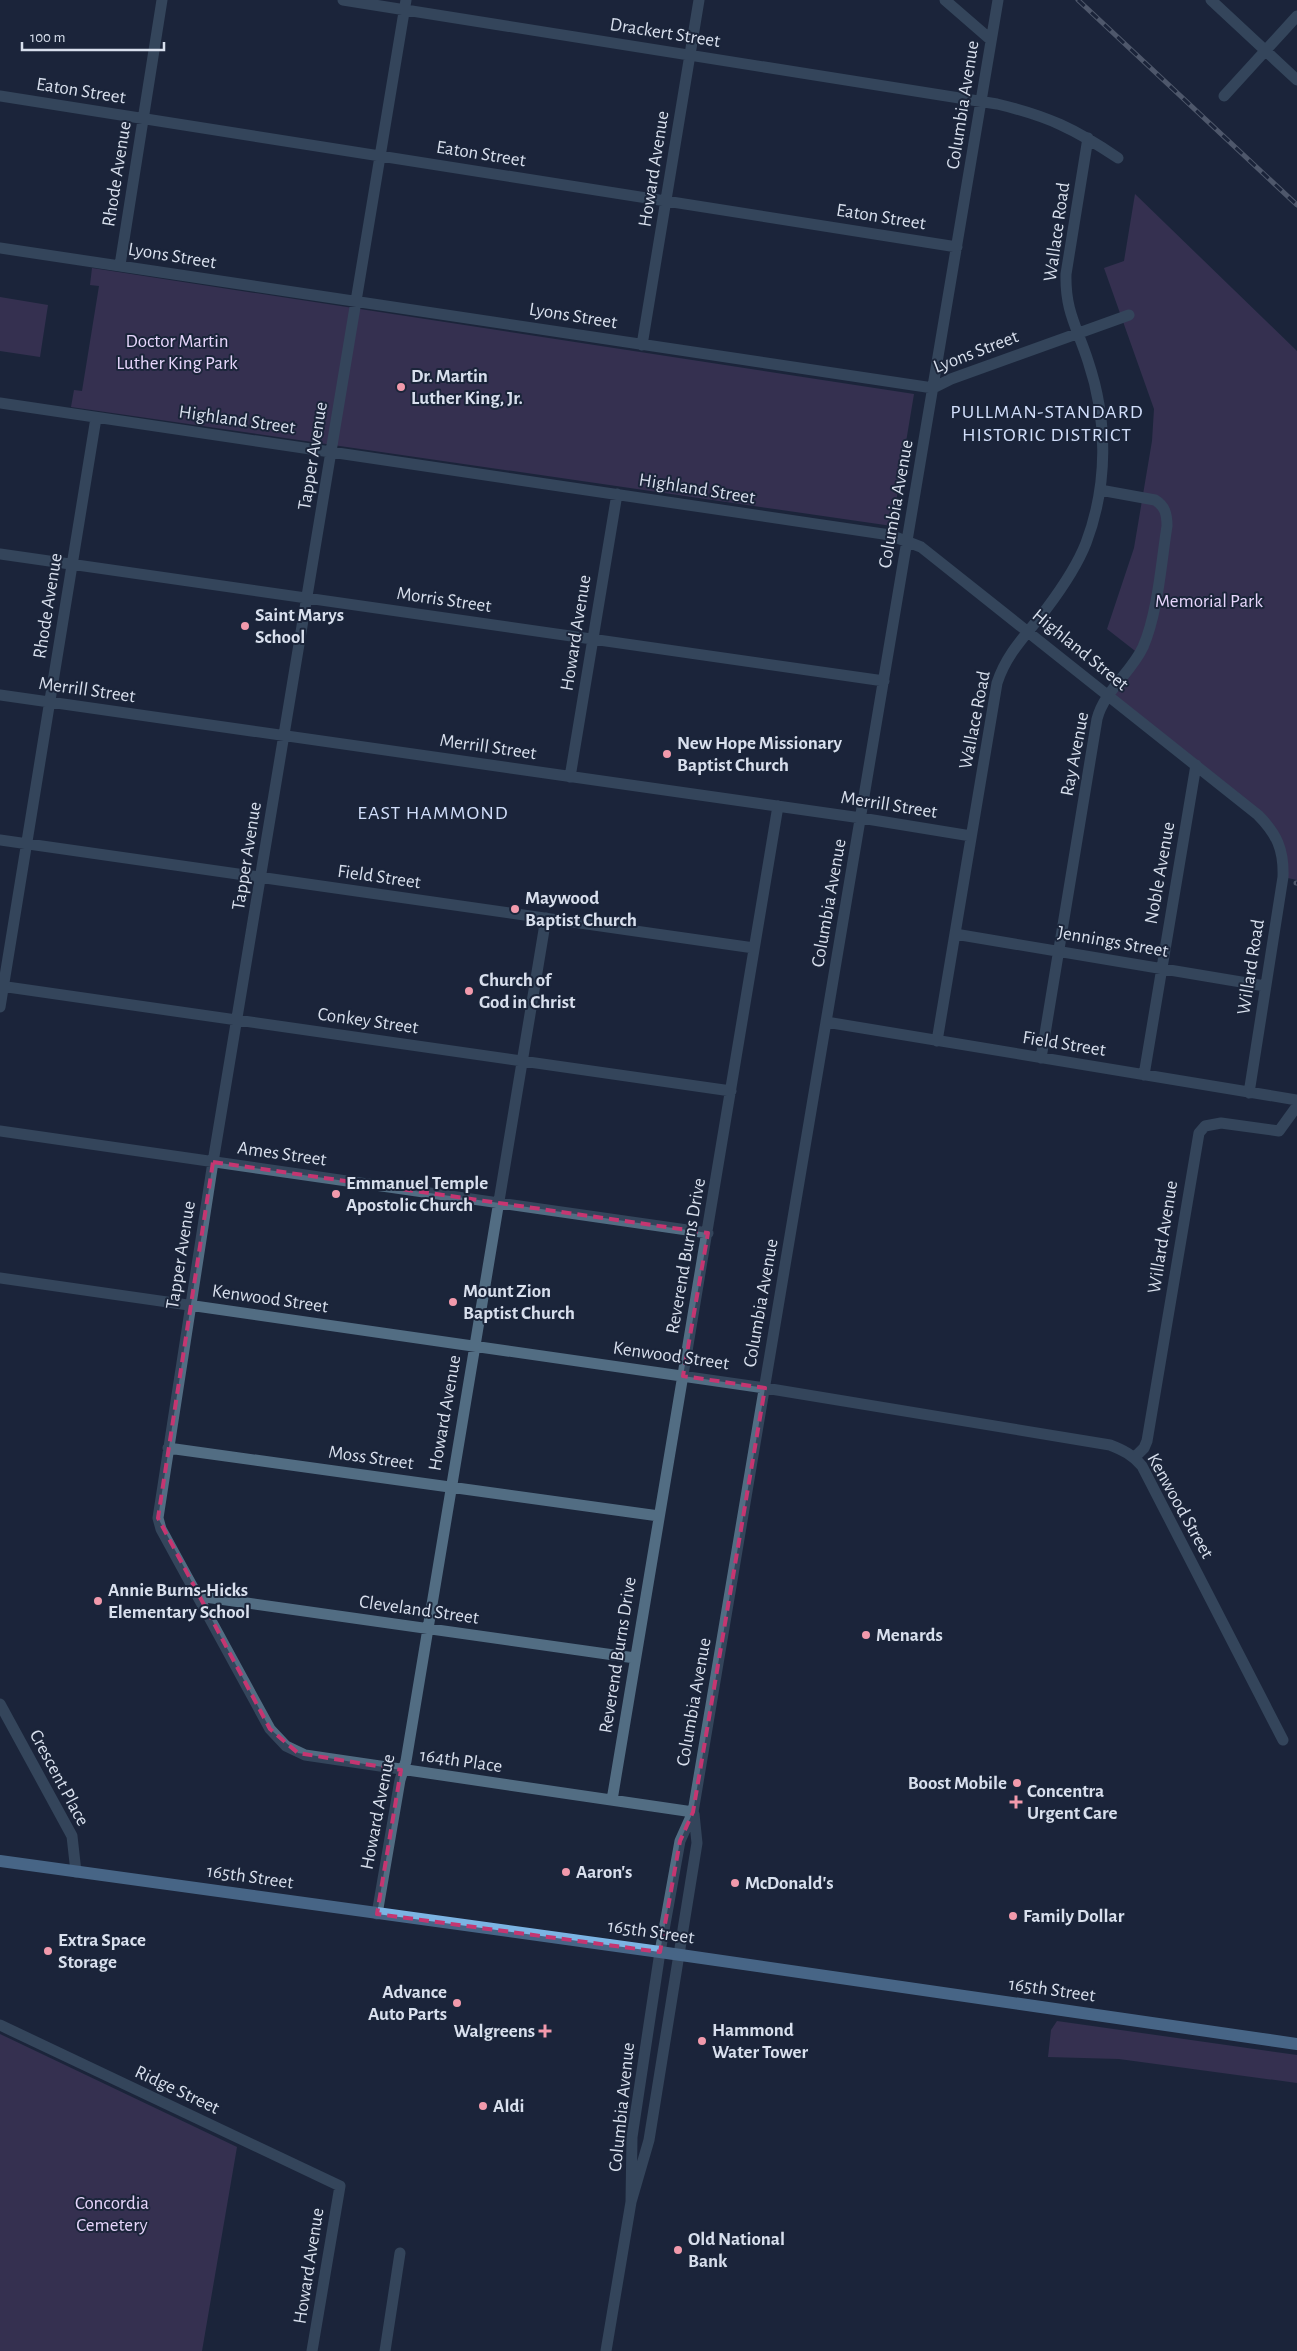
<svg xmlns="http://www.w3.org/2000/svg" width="1297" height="2351" viewBox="0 0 1297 2351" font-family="'Alegreya Sans',sans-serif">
<rect width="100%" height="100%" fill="#1b253a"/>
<!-- green -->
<path fill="#543f6b" d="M 1135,194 L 1297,351 L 1297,880 L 1283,877 L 1276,836 L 1109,696 L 1139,654 L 1107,629 L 1134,548 L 1152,441 L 1154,409 L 1104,268 L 1124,261 Z
M 92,268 L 914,394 L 892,526 L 71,407 L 74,390 L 82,391 L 99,286 L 90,285 Z
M 0,297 L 48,305 L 40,357 L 0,351 Z
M 1057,2021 L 1297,2055 L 1297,2083 L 1119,2059 L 1048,2057 L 1051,2030 Z
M 0,2034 L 237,2147 L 202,2351 L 0,2351 Z"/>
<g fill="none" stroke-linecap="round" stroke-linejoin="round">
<!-- minor -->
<path stroke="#526d83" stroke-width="11" d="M 343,0 L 997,104 C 1048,116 1075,129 1118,158
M 406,0 L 213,1162 L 158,1518 L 161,1529 L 270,1729 L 286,1746 L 305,1755 L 693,1812
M 945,0 L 991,40
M 1211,0 L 1297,80
M 0,96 L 957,247
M 1224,96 L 1297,16
M 0,248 L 933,388 L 951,379 L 1129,315
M 120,265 L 162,0
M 642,345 L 699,0
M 0,403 L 890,535 L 921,547 L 1258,815 C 1277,834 1284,850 1283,877 L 1249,1093
M 0,554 L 884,681
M 0,695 L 861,818 L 971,836
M 570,777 L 617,494
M 0,840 L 754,948
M 955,934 L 1265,986
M 0,986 L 731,1091
M 0,1007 L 96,418
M 826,1022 L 1297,1100
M 937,1041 L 997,683 C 1007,652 1028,633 1047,608 C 1062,588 1077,566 1086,543 C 1108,485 1108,420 1088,361 C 1077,327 1065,311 1066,274 L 1088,138
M 1041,1058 L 1097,719 C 1104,691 1131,673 1143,647 C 1158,612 1161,564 1167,526 C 1167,514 1165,506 1155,500 L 1100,490
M 1144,1075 L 1196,765
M 0,1131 L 708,1233
M 0,1278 L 765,1388 L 1110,1445 C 1123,1450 1133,1455 1142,1466 L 1283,1740
M 168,1448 L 659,1516
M 1135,1457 L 1144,1448 L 1147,1441 L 1199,1133 L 1205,1126 L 1221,1123 L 1279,1131 L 1297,1106
M 198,1596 L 635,1658
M 0,1704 L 72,1836 L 76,1872
M 612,1800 L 778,806
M 377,1914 L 400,1780 L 406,1761 L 546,918
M 0,2025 L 340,2186 L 312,2351
M 631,2202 L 632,2137 L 660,1952 L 680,1841 L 693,1812 L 998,0
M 385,2351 L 400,2253
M 606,2351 L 631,2202 L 649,2140 L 697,1843 L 694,1814"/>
<!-- major -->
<path stroke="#7cb4e3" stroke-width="12" d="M 0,1861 L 660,1952 L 1297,2044"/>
<!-- rail casing -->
<g stroke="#8d95a6" stroke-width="5">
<path id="rail" d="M 1078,0 L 1297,205
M 1296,883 L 1297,883"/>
</g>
<!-- rail -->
<use href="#rail" stroke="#1b253a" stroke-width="3" stroke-dasharray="9" stroke-linecap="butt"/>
</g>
<!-- marked area -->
<path d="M0 0H1297V2351H0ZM 213,1162 L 708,1233 L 683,1376 L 765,1388 L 693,1812 L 680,1841 L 660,1952 L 377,1914 L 401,1770 L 298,1753 L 270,1729 L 158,1518 Z" fill="#1b253a" fill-opacity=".55" fill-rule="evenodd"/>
<path fill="none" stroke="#c53671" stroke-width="4" stroke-dasharray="10 6" stroke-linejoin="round" d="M 213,1162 L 708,1233 L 683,1376 L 765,1388 L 693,1812 L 680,1841 L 660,1952 L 377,1914 L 401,1770 L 298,1753 L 270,1729 L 158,1518 Z"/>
<!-- markers -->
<g fill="#f29aac" stroke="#1b253a" stroke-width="2">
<circle cx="401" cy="387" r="5"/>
<circle cx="245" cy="626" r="5"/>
<circle cx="667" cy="754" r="5"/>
<circle cx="515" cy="909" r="5"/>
<circle cx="469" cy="991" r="5"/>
<circle cx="336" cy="1194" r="5"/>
<circle cx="453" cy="1302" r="5"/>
<circle cx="98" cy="1601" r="5"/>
<circle cx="866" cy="1635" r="5"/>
<circle cx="1017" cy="1783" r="5"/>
<path d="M1013.5 1794.5h5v5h5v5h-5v5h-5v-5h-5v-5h5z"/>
<circle cx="566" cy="1872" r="5"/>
<circle cx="735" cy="1883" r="5"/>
<circle cx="1013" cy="1916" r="5"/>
<circle cx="48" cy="1951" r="5"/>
<circle cx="457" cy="2003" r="5"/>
<path d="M542.5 2023.5h5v5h5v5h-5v5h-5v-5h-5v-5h5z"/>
<circle cx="702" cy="2041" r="5"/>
<circle cx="483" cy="2106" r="5"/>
<circle cx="678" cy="2250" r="5"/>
</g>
<g text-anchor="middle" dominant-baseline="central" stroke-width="4" stroke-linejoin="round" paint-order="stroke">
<!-- street labels -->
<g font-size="19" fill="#d8dfed" stroke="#1b253a">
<text transform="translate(665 33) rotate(9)">Drackert Street</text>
<text transform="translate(81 91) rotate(9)">Eaton Street</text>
<text transform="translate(963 105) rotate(-81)">Columbia Avenue</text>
<text transform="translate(481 154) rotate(9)">Eaton Street</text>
<text transform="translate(654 169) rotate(-81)">Howard Avenue</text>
<text transform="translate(117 174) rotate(-81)">Rhode Avenue</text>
<text transform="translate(881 217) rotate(9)">Eaton Street</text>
<text transform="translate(1057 232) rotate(-82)">Wallace Road</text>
<text transform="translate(172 256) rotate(9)">Lyons Street</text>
<text transform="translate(573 316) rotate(9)">Lyons Street</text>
<text transform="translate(976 352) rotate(-21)">Lyons Street</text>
<text transform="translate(237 420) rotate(8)">Highland Street</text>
<text transform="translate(313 456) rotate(-81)">Tapper Avenue</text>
<text transform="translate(697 489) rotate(9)">Highland Street</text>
<text transform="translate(896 504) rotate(-80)">Columbia Avenue</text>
<text transform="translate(444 600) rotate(8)">Morris Street</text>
<text transform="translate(48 606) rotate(-81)">Rhode Avenue</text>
<text transform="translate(576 633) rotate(-81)">Howard Avenue</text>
<text transform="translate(1080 650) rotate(39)">Highland Street</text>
<text transform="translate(87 690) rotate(8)">Merrill Street</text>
<text transform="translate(975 720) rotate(-79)">Wallace Road</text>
<text transform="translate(488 747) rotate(8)">Merrill Street</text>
<text transform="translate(1075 754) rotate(-79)">Ray Avenue</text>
<text transform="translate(889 805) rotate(9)">Merrill Street</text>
<text transform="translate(247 856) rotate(-81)">Tapper Avenue</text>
<text transform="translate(1160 873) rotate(-80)">Noble Avenue</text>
<text transform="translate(379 877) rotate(8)">Field Street</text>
<text transform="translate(829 903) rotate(-80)">Columbia Avenue</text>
<text transform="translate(1113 942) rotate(10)">Jennings Street</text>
<text transform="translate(1251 967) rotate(-81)">Willard Road</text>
<text transform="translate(368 1021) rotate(8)">Conkey Street</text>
<text transform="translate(1064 1044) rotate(9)">Field Street</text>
<text transform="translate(282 1154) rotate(8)">Ames Street</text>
<text transform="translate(1163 1237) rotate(-81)">Willard Avenue</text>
<text transform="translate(181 1255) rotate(-81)">Tapper Avenue</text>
<text transform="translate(686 1256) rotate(-80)">Reverend Burns Drive</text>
<text transform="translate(270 1299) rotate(8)">Kenwood Street</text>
<text transform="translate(761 1303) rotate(-80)">Columbia Avenue</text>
<text transform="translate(671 1356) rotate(8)">Kenwood Street</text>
<text transform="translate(445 1413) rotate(-80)">Howard Avenue</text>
<text transform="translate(371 1458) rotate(8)">Moss Street</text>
<text transform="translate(1180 1506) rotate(61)">Kenwood Street</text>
<text transform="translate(419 1610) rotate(8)">Cleveland Street</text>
<text transform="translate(618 1655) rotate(-81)">Reverend Burns Drive</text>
<text transform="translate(694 1702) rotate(-80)">Columbia Avenue</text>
<text transform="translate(461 1761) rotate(8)">164th Place</text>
<text transform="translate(59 1778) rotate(62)">Crescent Place</text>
<text transform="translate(378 1812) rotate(-79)">Howard Avenue</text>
<text transform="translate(250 1877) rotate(8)">165th Street</text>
<text transform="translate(651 1932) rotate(8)">165th Street</text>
<text transform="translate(1052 1990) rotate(8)">165th Street</text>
<text transform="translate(177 2090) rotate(25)">Ridge Street</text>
<text transform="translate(622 2107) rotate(-84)">Columbia Avenue</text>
<text transform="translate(309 2266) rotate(-81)">Howard Avenue</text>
</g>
<!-- park labels -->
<g font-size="19" fill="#e7d6fc" stroke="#1b253a">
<text x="177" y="341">Doctor Martin<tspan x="177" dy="22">Luther King Park</tspan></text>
<text x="1209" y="601">Memorial Park</text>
<text x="112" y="2203">Concordia<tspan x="112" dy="22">Cemetery</tspan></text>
</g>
<!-- poi labels -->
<g font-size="19" font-weight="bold" fill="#d8dfed" stroke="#1b253a" text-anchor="start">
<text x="411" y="376">Dr. Martin<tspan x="411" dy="22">Luther King, Jr.</tspan></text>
<text x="255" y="615">Saint Marys<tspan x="255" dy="22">School</tspan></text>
<text x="677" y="743">New Hope Missionary<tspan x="677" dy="22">Baptist Church</tspan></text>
<text x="525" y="898">Maywood<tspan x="525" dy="22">Baptist Church</tspan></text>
<text x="479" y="980">Church of<tspan x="479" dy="22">God in Christ</tspan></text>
<text x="346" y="1183">Emmanuel Temple<tspan x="346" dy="22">Apostolic Church</tspan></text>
<text x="463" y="1291">Mount Zion<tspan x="463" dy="22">Baptist Church</tspan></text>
<text x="108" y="1590">Annie Burns-Hicks<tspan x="108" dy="22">Elementary School</tspan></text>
<text x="876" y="1635">Menards</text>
<text x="1007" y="1783" text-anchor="end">Boost Mobile</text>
<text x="1027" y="1791">Concentra<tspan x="1027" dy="22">Urgent Care</tspan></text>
<text x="576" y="1872">Aaron's</text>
<text x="745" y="1883">McDonald's</text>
<text x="1023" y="1916">Family Dollar</text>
<text x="58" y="1940">Extra Space<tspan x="58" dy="22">Storage</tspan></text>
<text x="447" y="1992" text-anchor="end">Advance<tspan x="447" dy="22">Auto Parts</tspan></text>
<text x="712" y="2030">Hammond<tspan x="712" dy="22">Water Tower</tspan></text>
<text x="535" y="2031" text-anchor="end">Walgreens</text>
<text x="493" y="2106">Aldi</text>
<text x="688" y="2239">Old National<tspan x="688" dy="22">Bank</tspan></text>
</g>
<!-- neighbourhood labels -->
<g font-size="20" letter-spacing="1" fill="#d1defb" stroke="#1b253a">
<text x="1047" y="412">PULLMAN-STANDARD<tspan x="1047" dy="23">HISTORIC DISTRICT</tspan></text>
<text x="433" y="813">EAST HAMMOND</text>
</g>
</g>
<!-- scale -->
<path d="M22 42v8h142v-8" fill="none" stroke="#d8dfed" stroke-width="2.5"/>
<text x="30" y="42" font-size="15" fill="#d8dfed" stroke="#1b253a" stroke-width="4" paint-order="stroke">100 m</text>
</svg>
